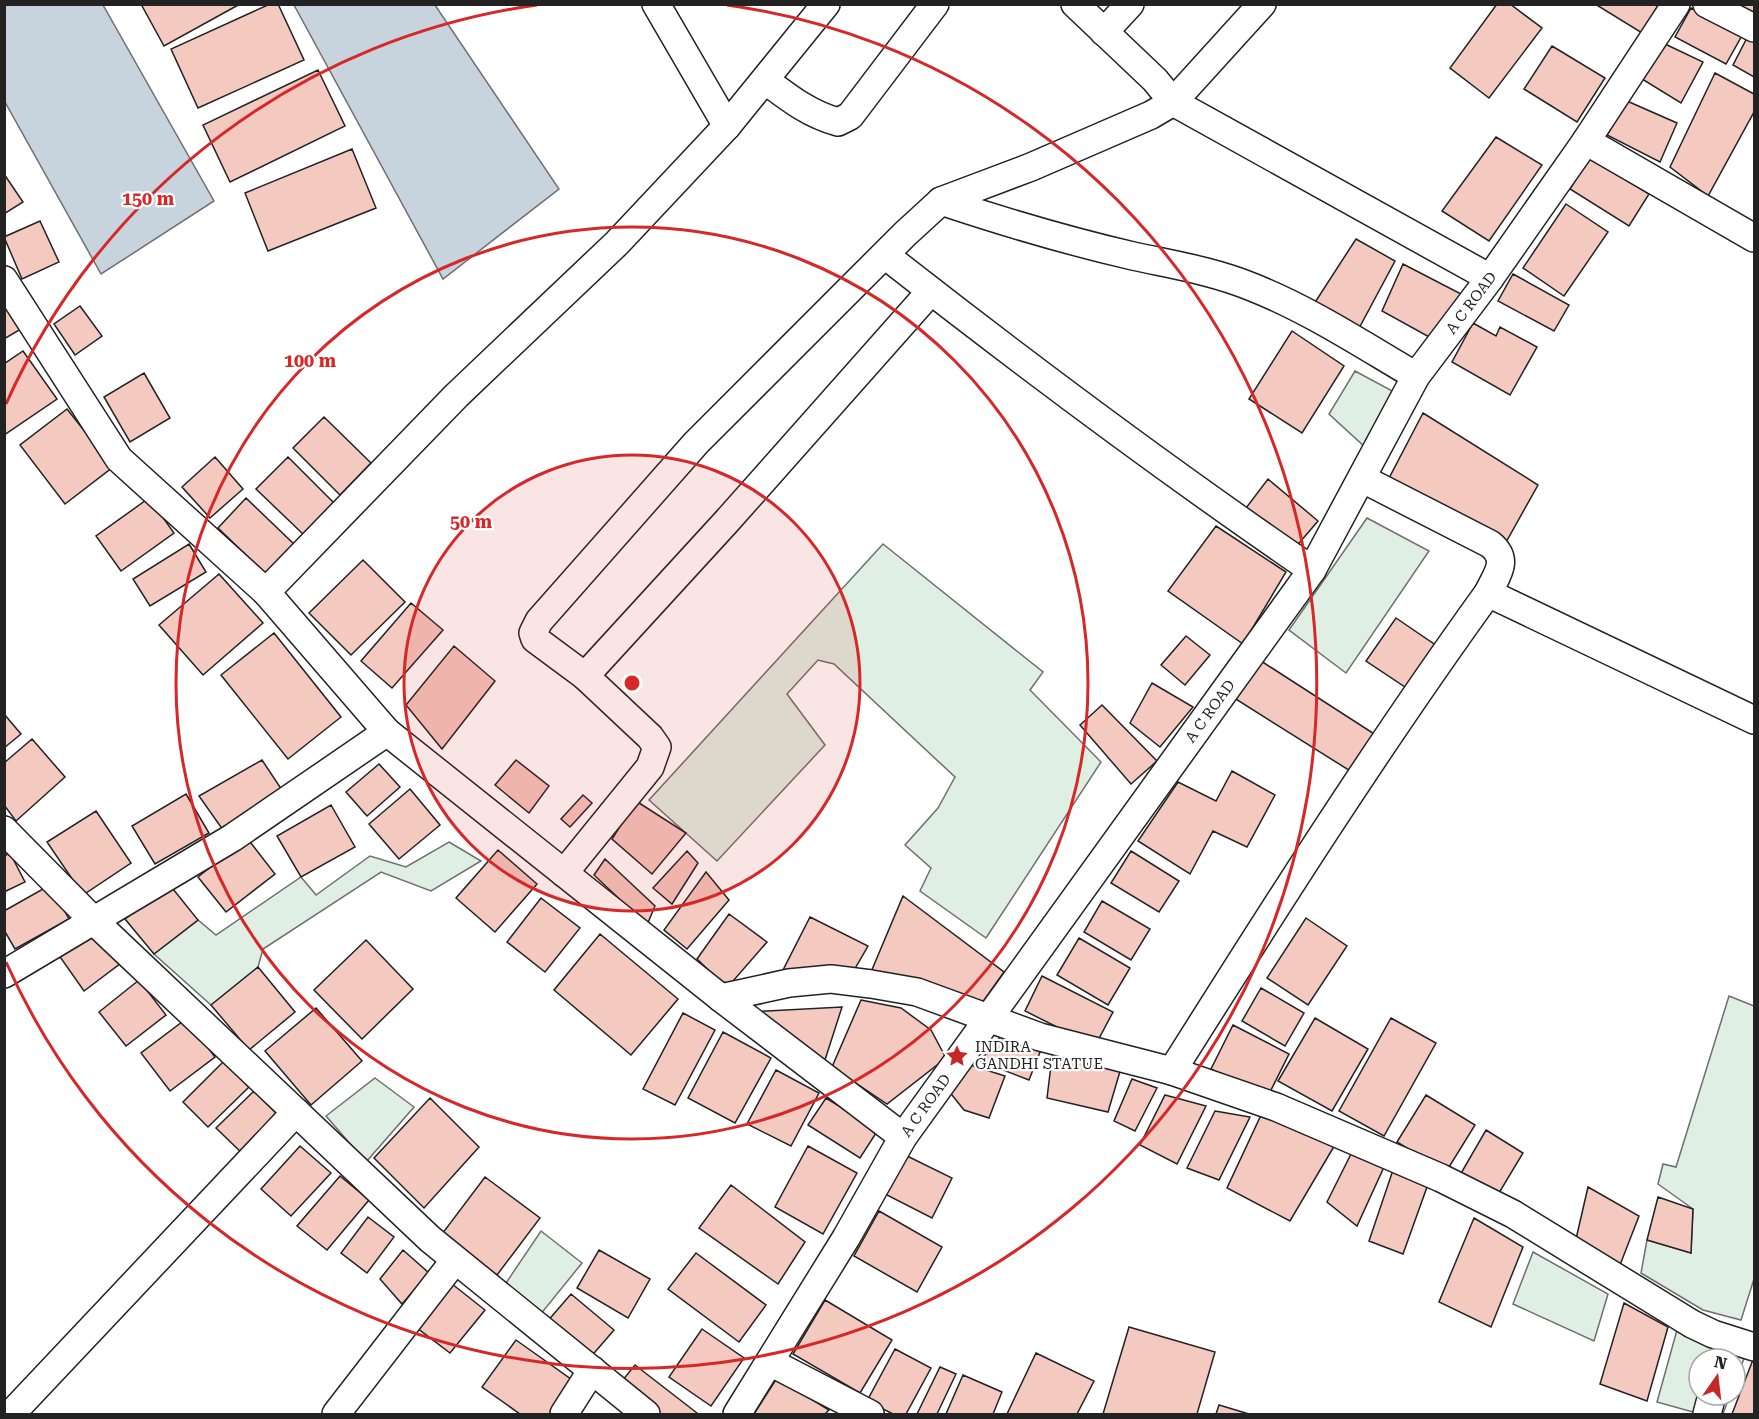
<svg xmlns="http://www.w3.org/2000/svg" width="1759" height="1419" viewBox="0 0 1759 1419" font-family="'Roboto Serif',serif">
<rect width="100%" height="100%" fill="#fff"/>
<!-- green -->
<path fill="#e0efe3" stroke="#6f6f6f" stroke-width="1.5" d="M 1355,371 L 1396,393 L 1365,447 L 1329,414 Z
M 1367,518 L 1429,551 L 1346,673 L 1289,630 Z
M 883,544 L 1043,672 L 1030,690 L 1101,762 L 986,938 L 920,891 L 931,868 L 905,845 L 938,808 L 955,777 L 834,664 L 818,660 L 787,694 L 825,745 L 717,861 L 649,800 Z
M 449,842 L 481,861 L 431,891 L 381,872 L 263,949 L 258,967 L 211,1005 L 154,954 L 198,920 L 216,935 L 301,877 L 316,895 L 370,856 L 406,867 Z
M 1729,996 L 1754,1006 L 1754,1279 L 1741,1320 L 1703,1310 L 1641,1273 L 1647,1240 L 1691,1253 L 1693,1209 L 1658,1184 L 1663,1164 L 1676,1167 Z
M 375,1078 L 414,1107 L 366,1162 L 326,1116 Z
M 541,1231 L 582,1263 L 540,1315 L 504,1286 Z
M 1533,1252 L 1608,1294 L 1594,1341 L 1513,1304 Z
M 1677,1330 L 1745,1356 L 1735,1382 L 1735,1359 L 1699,1359 L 1699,1395 L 1730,1395 L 1723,1414 L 1700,1414 L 1657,1402 Z"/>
<!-- water -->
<path fill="#c7d3dd" stroke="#6f6f6f" stroke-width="1.5" d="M 4,5 L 103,5 L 214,201 L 101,274 L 5,102 Z
M 294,5 L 435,5 L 559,189 L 443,279 Z"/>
<!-- building -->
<path fill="#f3c9c0" stroke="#222" stroke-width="1.5" d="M 141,4 L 240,4 L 164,46 Z
M 270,4 L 278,4 L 304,60 L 198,108 L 171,49 Z
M 1497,4 L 1510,4 L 1542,28 L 1489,98 L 1450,68 Z
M 1595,4 L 1659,4 L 1642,33 Z
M 1728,4 L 1754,4 L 1754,11 L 1752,16 Z
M 1691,8 L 1744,32 L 1726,64 L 1675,37 Z
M 1748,36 L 1754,39 L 1754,77 L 1733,65 Z
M 1663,43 L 1703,62 L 1681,103 L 1642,79 Z
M 1552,46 L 1605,78 L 1577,122 L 1524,89 Z
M 318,70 L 345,126 L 230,182 L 203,125 Z
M 1715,73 L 1754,94 L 1754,112 L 1708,196 L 1670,167 Z
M 1627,101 L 1677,123 L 1660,162 L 1607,135 Z
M 1496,137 L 1542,165 L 1489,241 L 1442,211 Z
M 352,149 L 376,208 L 268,251 L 245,193 Z
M 1589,157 L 1649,194 L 1629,226 L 1570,189 Z
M 4,174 L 23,202 L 4,214 Z
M 1566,204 L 1608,232 L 1564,296 L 1523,268 Z
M 40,221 L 59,262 L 22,279 L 4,237 Z
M 1356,239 L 1395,261 L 1357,332 L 1312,307 Z
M 1403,264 L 1463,295 L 1431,338 L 1382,311 Z
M 1513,274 L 1569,305 L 1554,331 L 1498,301 Z
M 4,303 L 21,329 L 4,339 Z
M 80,306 L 102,336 L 75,355 L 54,324 Z
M 1473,323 L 1496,336 L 1500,327 L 1537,347 L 1510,395 L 1452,362 Z
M 1292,331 L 1344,366 L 1302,433 L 1249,399 Z
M 23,351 L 57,399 L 4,435 L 4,364 Z
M 144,373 L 170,418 L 130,442 L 104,397 Z
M 67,409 L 113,467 L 65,504 L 20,445 Z
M 1423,413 L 1538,485 L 1505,544 L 1386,484 Z
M 324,417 L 371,463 L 340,495 L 293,448 Z
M 215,457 L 243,489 L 210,518 L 182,487 Z
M 288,457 L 335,504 L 304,535 L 256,489 Z
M 1268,479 L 1318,521 L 1294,549 L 1243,512 Z
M 149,498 L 174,533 L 121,571 L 96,536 Z
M 246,498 L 297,547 L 268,576 L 218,528 Z
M 1216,526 L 1286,572 L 1243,644 L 1168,591 Z
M 189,544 L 206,572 L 150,606 L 133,579 Z
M 363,560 L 405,602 L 351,655 L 309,613 Z
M 219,574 L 263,623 L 203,675 L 159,625 Z
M 411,603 L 443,630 L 392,688 L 361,661 Z
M 1396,618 L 1437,646 L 1408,689 L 1366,661 Z
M 274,633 L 341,717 L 288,759 L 221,675 Z
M 1186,636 L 1210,655 L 1185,685 L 1161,665 Z
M 454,646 L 495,681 L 442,749 L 406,705 Z
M 1258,659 L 1379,737 L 1355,774 L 1231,696 Z
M 1152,683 L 1193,707 L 1160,747 L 1130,723 Z
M 1102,705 L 1157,761 L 1131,784 L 1080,725 Z
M 4,714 L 21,734 L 4,748 Z
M 32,739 L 65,777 L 16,821 L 4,805 L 4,763 Z
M 262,760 L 282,790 L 223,830 L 199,796 Z
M 516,760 L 549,786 L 529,813 L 495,785 Z
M 379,764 L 400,787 L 367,816 L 346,792 Z
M 1232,771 L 1275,795 L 1247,847 L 1213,831 L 1190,874 L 1138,841 L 1178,782 L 1216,801 Z
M 410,789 L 440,825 L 399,859 L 369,824 Z
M 186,794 L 209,833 L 155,864 L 132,826 Z
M 583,795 L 592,803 L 570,827 L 561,819 Z
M 636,801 L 686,833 L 652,874 L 612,839 Z
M 331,805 L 355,847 L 301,877 L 277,836 Z
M 96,811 L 131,863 L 83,895 L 47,842 Z
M 247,838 L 275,874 L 226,912 L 198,877 Z
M 498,850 L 537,884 L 495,932 L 456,898 Z
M 687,851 L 698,863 L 672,904 L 653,888 Z
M 1131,851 L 1179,881 L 1159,912 L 1111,883 Z
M 10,853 L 25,882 L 4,892 L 4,856 Z
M 605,859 L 655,906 L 647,925 L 594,875 Z
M 706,872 L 729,900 L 687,949 L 664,930 Z
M 169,884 L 198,920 L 154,954 L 125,919 Z
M 50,885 L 69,919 L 15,949 L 4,930 L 4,911 Z
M 903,896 L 1004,972 L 982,1003 L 871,972 Z
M 541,898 L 580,928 L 545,972 L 507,942 Z
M 1102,901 L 1150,929 L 1131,960 L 1084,932 Z
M 729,914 L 767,942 L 727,988 L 697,959 Z
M 810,917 L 868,946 L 853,972 L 780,976 Z
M 1306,918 L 1347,946 L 1308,1005 L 1267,978 Z
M 95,927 L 121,963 L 84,991 L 58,954 Z
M 600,934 L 678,999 L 631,1055 L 554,990 Z
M 1079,938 L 1130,968 L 1108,1005 L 1057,975 Z
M 366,940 L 413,989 L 362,1039 L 314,990 Z
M 258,967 L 295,1012 L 249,1050 L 211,1005 Z
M 1042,976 L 1113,1012 L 1095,1046 L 1025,1011 Z
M 139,980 L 166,1015 L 126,1046 L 99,1012 Z
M 1261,988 L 1304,1013 L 1285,1046 L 1242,1021 Z
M 861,1000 L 901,1008 L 931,1030 L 946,1058 L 887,1104 L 832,1067 Z
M 842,1007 L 824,1063 L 750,1012 Z
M 316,1008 L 362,1061 L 311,1105 L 265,1051 Z
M 683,1013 L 715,1030 L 675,1105 L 643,1089 Z
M 1315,1018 L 1368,1049 L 1332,1111 L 1278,1081 Z
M 1391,1018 L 1436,1043 L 1384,1136 L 1339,1111 Z
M 186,1019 L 215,1057 L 170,1091 L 141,1053 Z
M 1233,1025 L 1289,1054 L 1267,1098 L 1211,1069 Z
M 723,1032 L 771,1058 L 735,1123 L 688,1098 Z
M 1002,1035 L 1044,1042 L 1029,1080 L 980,1061 Z
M 1053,1049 L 1121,1068 L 1108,1112 L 1047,1098 Z
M 224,1061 L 249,1087 L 208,1127 L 183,1102 Z
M 967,1064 L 1005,1076 L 989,1118 L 964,1110 L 948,1090 Z
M 776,1070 L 819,1093 L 791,1146 L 747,1124 Z
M 1132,1079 L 1157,1088 L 1135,1131 L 1114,1121 Z
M 254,1091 L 283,1120 L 246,1157 L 216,1128 Z
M 1165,1095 L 1206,1106 L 1177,1164 L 1140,1145 Z
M 1426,1095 L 1475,1125 L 1446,1172 L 1397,1142 Z
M 430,1098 L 479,1147 L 424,1208 L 374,1158 Z
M 826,1098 L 878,1130 L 860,1158 L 808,1125 Z
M 1215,1111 L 1250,1117 L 1219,1180 L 1187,1168 Z
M 1262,1113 L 1336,1143 L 1290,1221 L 1227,1188 Z
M 1486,1130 L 1523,1153 L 1496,1198 L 1460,1175 Z
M 300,1146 L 331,1173 L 291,1216 L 261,1189 Z
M 808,1146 L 857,1173 L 823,1234 L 775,1207 Z
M 1353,1150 L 1384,1167 L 1357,1226 L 1327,1202 Z
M 899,1152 L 952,1178 L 932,1218 L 879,1191 Z
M 1393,1170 L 1427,1187 L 1403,1254 L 1369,1241 Z
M 340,1176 L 369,1200 L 327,1250 L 297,1226 Z
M 485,1177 L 540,1218 L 497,1275 L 442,1234 Z
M 731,1185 L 805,1242 L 778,1284 L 699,1228 Z
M 1588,1187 L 1639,1216 L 1620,1265 L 1576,1239 Z
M 1658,1197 L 1693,1209 L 1691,1253 L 1647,1240 Z
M 879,1211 L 942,1247 L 917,1292 L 854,1256 Z
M 368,1217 L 394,1237 L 367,1273 L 341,1253 Z
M 1474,1218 L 1523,1247 L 1491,1327 L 1439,1302 Z
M 403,1250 L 429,1273 L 402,1304 L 380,1279 Z
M 599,1250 L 650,1279 L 628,1318 L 577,1288 Z
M 696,1253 L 766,1305 L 739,1342 L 668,1289 Z
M 447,1280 L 485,1310 L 450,1353 L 412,1324 Z
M 571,1294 L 614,1330 L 589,1359 L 546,1323 Z
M 825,1300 L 892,1340 L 860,1393 L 793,1354 Z
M 1624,1303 L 1668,1327 L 1647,1401 L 1600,1384 Z
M 1129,1327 L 1215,1352 L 1197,1414 L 1103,1414 Z
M 702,1329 L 744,1358 L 711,1406 L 669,1377 Z
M 516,1340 L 575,1382 L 552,1414 L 520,1414 L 482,1387 Z
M 895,1349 L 931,1368 L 906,1414 L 893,1414 L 867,1401 Z
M 1036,1353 L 1094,1381 L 1077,1414 L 1007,1414 Z
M 1754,1357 L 1754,1414 L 1732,1414 Z
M 635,1365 L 697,1413 L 696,1414 L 655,1414 L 617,1387 Z
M 940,1367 L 956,1374 L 937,1414 L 917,1414 Z
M 963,1375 L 1002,1392 L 993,1414 L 946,1414 Z
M 777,1378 L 829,1410 L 825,1414 L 754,1414 Z
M 1219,1405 L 1249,1414 L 1216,1414 Z"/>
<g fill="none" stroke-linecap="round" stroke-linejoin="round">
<!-- minor casing -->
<g stroke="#222" stroke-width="30">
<g id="minor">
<path d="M 1075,4 L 1155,80 L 1173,102 L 1490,278"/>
<path d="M 1707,4 L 1754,28"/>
<path d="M 1104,32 L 1130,4"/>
<path d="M 765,80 C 789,98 809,114 838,122 L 850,116 L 935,4"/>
<path d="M 727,126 L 826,4"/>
<path d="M 1586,141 L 1754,238"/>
<path d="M 941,201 C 1004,222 1068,241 1133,256 C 1174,265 1213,271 1252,287 C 1310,310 1363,345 1416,376"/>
<path d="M 885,255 C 1024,364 1166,470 1312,570"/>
<path d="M 4,280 L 119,459 L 266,592 L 387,732 L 721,998 L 789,983 L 831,979 L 871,984 L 917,992 L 1040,1037 L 1172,1071 L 1276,1107 L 1441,1178 L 1513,1214 L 1692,1324 L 1713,1334 L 1754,1347"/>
<path d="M 1363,479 L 1490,544 C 1510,560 1497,574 1488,593"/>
<path d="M 266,592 L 457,395 L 617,243 L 727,126 L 656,4"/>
<path d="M 585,676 L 535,639 L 533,633 L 539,621 L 696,443 L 905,234 L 941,201 L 1031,167 L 1151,115 L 1173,102 L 1262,4"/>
<path d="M 4,830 L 94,921 L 430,1239 L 646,1414"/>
<path d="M 564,873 L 650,767 L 657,747 L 650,737 L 585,676 L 727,521 L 931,291"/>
<path d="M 4,974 L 232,838 L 387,732"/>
<path d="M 721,998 L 903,1137"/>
<path d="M 1172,1071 C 1274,909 1376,748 1488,593 L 1754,720"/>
<path d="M 770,1362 L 870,1414"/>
<path d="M 11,1414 L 296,1112"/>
<path d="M 336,1414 L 455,1260"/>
<path d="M 564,1414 L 592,1370"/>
<path id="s1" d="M 737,1414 L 846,1238 L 903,1137 L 1312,570 L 1416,376 L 1490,278 L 1586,141 L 1676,4"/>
<path d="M 1707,1414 L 1712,1395"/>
</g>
</g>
<!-- minor -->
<use href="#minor" stroke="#fff" stroke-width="27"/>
</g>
<!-- distance rings -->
<circle cx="632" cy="683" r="228" fill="#d62828" fill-opacity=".12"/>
<g fill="none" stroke="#d62828" stroke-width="3">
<circle cx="632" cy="683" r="228"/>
<circle cx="632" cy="683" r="456"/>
<path d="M6 404A685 685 0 0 1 537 5M727 5A685 685 0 1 1 6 962"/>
</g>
<!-- icons -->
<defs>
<g id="sight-bare" transform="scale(1.8)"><path d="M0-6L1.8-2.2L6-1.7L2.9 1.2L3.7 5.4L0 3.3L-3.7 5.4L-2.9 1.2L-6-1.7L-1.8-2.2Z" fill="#c62828" stroke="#fff" stroke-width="2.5" paint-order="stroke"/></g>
</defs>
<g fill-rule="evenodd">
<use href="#sight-bare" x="957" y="1056"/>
</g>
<g text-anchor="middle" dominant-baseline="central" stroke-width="4.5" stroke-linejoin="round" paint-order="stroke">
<!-- street labels -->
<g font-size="15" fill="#222" stroke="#fff">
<text stroke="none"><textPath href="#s1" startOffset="1334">A C ROAD</textPath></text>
<text stroke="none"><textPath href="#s1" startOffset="848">A C ROAD</textPath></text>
<text stroke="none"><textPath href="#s1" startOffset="362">A C ROAD</textPath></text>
</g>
<!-- poi labels -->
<g font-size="15" fill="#222" stroke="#fff" text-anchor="start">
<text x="975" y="1047">INDIRA<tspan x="975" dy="17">GANDHI STATUE</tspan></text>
</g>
</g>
<circle cx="632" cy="683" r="9" fill="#d62828" stroke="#fff" stroke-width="3"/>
<g font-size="18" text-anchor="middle" font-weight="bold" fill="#d62828" stroke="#fff" stroke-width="4.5" stroke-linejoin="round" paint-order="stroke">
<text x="148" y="205">150 m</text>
<text x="310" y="367">100 m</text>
<text x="471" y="528">50 m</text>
</g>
<!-- border -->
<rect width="1759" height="1419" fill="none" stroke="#222222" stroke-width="12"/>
<!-- north arrow -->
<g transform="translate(1717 1377) rotate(14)"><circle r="28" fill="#ffffff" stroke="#a7a7a7" stroke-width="1.5"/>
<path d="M0-4.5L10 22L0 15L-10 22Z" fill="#c62828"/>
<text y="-9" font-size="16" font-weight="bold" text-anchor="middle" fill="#222222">N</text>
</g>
</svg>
